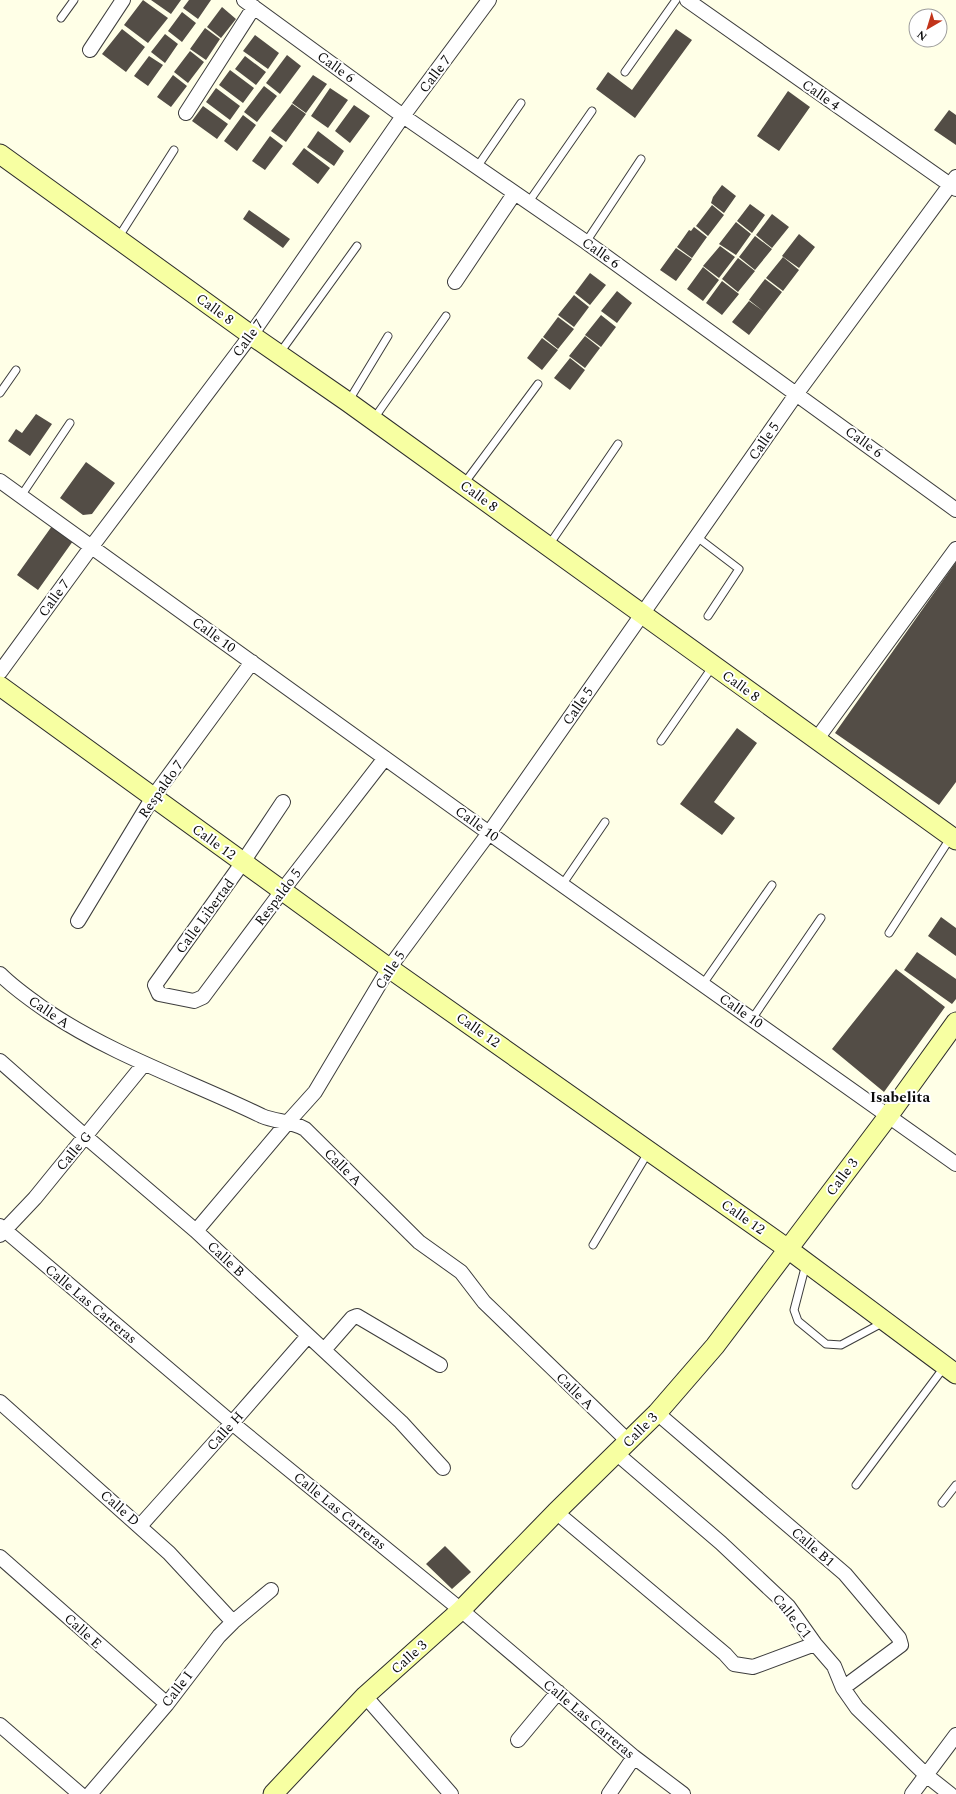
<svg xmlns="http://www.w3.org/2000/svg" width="956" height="1794" viewBox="0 0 956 1794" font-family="Spectral,serif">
<rect width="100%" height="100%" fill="#ffffe7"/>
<!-- building -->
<path fill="#534d46" d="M 143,0 L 168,18 L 148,43 L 124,25 Z
M 151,0 L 181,0 L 171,14 Z
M 189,0 L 211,0 L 198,19 L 183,8 Z
M 222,7 L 236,19 L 221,38 L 207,27 Z
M 182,12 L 196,23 L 182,42 L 168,31 Z
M 205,28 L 220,39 L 206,60 L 190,49 Z
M 122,29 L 145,47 L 126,72 L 102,54 Z
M 676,29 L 692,40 L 635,118 L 596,89 L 608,72 L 632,90 Z
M 165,34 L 178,44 L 165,63 L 151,52 Z
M 255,35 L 279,53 L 268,69 L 243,51 Z
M 190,51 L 204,62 L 188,83 L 174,72 Z
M 287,55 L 301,66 L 280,94 L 266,83 Z
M 149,56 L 163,65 L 148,86 L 134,76 Z
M 245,56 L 266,72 L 256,85 L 235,69 Z
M 230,70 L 254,88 L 243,103 L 219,85 Z
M 173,75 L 187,86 L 171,107 L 157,97 Z
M 313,75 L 327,84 L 306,113 L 292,103 Z
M 264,86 L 277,96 L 257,122 L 244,112 Z
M 216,88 L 240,106 L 230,120 L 206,102 Z
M 330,88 L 348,100 L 328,128 L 311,116 Z
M 788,91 L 810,107 L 779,151 L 757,136 Z
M 292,104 L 306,114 L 286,142 L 271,131 Z
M 354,105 L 370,116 L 350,143 L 335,131 Z
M 203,106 L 228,124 L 217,139 L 192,121 Z
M 949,110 L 956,115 L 956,145 L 934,130 Z
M 243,115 L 256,125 L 237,151 L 224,141 Z
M 318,131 L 344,151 L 334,166 L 307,147 Z
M 270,136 L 283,146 L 265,170 L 252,161 Z
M 304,148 L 330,168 L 318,184 L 292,164 Z
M 722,185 L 736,196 L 724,213 L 711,203 L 713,197 Z
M 750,204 L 765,215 L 752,233 L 737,221 Z
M 712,205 L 724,215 L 708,236 L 696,226 Z
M 249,210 L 290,239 L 283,248 L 243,219 Z
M 772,214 L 789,227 L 772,248 L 756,235 Z
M 736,222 L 751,234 L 736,255 L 719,244 Z
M 694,227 L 707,237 L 692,258 L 677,247 L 689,230 L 691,231 Z
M 799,234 L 815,247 L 799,268 L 782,256 Z
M 755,236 L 772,249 L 755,270 L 739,257 Z
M 720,246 L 735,257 L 719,278 L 703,266 Z
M 676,248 L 692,259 L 676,281 L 660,270 Z
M 783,257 L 799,270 L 783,291 L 766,278 Z
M 738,258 L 755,271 L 738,292 L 722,279 Z
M 703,267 L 719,280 L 703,301 L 687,289 Z
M 590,273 L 606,285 L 590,305 L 575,293 Z
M 765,279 L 782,292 L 749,335 L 732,322 L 749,301 L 763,311 L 749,300 Z
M 722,281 L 739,294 L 722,315 L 706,303 Z
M 617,291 L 632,303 L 617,323 L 601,311 Z
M 574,295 L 589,307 L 574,327 L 558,315 Z
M 601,315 L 616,327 L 601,347 L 585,335 Z
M 558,317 L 574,329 L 558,349 L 543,337 Z
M 585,336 L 600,348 L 585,368 L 569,356 Z
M 542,338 L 558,350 L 542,370 L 527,358 Z
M 570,358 L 585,370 L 570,390 L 554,378 Z
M 36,414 L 52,424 L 30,456 L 8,441 L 16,429 L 22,433 Z
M 86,462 L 115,483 L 92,514 L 83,515 L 60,498 Z
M 52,526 L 73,541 L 38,590 L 17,575 Z
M 956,562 L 956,782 L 939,805 L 835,733 Z
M 737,728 L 757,743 L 714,802 L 735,818 L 722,835 L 680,804 Z
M 941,917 L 956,928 L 956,956 L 928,936 Z
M 917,952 L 956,979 L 956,999 L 952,1004 L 904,970 Z
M 896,969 L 945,1007 L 884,1092 L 832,1049 Z
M 445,1546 L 471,1572 L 452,1589 L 426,1564 Z"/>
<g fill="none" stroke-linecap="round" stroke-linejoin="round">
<!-- lane casing -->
<g stroke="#3d3d3d" stroke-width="9">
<path id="lane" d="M 61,18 L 74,0
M 625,72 L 676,0
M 477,167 L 521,103
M 528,203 L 592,111
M 118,238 L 174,150
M 586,242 L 641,159
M 279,354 L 357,246
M 0,393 L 16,370
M 348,402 L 388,336
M 373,420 L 446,316
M 463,485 L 538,384
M 21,496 L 70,423
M 697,537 L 739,569 L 708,616
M 549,545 L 618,444
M 661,741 L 713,666
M 562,885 L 605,822
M 889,933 L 951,837
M 703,984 L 772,885
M 752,1019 L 821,918
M 593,1245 L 649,1151
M 806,1264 L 794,1310 L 798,1321 L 826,1344 L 841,1345 L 884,1322
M 856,1485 L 945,1366
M 942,1503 L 956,1485"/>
</g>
<!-- street casing -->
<g stroke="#3d3d3d" stroke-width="16">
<path id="street" d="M 244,0 L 403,116 L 586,242 L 956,510
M 687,0 L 956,189
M 90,50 L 123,0
M 186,113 L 254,7
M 455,282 L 514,194
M 0,481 L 489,833 L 956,1164
M 0,672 L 92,546 L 251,335 L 403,116 L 489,0
M 816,740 L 956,549
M 283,802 L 243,862 L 155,985 L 159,994 L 194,1001 L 203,997 L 282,891 L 385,758
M 78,921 L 153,797 L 252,662
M 0,974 C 15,989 30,999 47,1011 C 114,1056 190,1081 262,1116 C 276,1122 291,1121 305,1129 L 419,1242 L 461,1272 L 484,1302 L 629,1442
M 0,1061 L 86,1137 L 196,1231 L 401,1422 L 443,1468
M 0,1226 L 232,1423 L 461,1610 L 634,1757 L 683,1794
M 196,1231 L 288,1122 L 315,1092 L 389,968 L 489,833 L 797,393 L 956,177
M 0,1235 L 35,1198 L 144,1064
M 324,1350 L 352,1318 L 357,1316 L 440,1365
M 0,1402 L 169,1553 L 233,1622
M 657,1413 L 845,1574 L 899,1638 L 901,1645 L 843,1688
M 616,1453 L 721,1543 L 788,1606 L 815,1644 L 834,1666 L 843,1688 L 857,1708 L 926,1775 L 950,1794
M 556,1512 L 725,1654 L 734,1664 L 753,1667 L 815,1644
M 140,1526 L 232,1423 L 308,1336
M 0,1557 L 167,1704
M 365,1696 L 451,1794
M 0,1725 L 80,1794
M 518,1740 L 558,1692
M 90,1794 L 167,1704 L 219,1636 L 233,1622 L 271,1590
M 609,1794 L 634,1757
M 912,1794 L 956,1735"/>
</g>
<!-- secondary casing -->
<g stroke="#2c2c2c" stroke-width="21">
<path id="secondary" d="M 0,154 L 251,335 L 348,402 L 956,840
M 0,686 L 389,968 L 788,1249 L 956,1374
M 273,1794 L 365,1696 L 461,1610 L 556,1512 L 657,1413 L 715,1346 L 889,1115 L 956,1022"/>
</g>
<!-- lane -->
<use href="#lane" stroke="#fff" stroke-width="7"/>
<!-- street -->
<use href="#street" stroke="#fff" stroke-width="14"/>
<!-- secondary -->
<use href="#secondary" stroke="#f7ffa2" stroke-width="19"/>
</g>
<g text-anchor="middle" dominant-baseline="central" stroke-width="4" stroke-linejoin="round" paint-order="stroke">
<!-- street labels -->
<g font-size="14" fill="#0a0a0a" stroke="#fff">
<text transform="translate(336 67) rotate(36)">Calle 6</text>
<text transform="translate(435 74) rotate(-53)">Calle 7</text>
<text transform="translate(821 95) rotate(35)">Calle 4</text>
<text transform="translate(601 253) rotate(35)">Calle 6</text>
<text transform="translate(215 309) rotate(36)">Calle 8</text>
<text transform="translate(248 338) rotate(-54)">Calle 7</text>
<text transform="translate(764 441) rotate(-55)">Calle 5</text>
<text transform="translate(864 442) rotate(36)">Calle 6</text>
<text transform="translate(479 496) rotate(36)">Calle 8</text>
<text transform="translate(54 598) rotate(-54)">Calle 7</text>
<text transform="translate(214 635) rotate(36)">Calle 10</text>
<text transform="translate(741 686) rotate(36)">Calle 8</text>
<text transform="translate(578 706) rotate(-55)">Calle 5</text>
<text transform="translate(161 789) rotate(-55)">Respaldo 7</text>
<text transform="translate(477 824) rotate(36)">Calle 10</text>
<text transform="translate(214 842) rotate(36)">Calle 12</text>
<text transform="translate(278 897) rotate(-53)">Respaldo 5</text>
<text transform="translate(205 916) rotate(-54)">Calle Libertad</text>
<text transform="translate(390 970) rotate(-57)">Calle 5</text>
<text transform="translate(741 1011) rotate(35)">Calle 10</text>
<text transform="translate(49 1012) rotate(34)">Calle A</text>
<text transform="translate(478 1030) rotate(35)">Calle 12</text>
<text transform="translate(74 1151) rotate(-50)">Calle G</text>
<text transform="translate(343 1167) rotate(45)">Calle A</text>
<text transform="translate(842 1177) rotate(-53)">Calle 3</text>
<text transform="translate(743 1217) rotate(35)">Calle 12</text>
<text transform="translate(226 1259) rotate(43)">Calle B</text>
<text transform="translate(91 1304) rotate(40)">Calle Las Carreras</text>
<text transform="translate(575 1391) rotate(44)">Calle A</text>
<text transform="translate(640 1430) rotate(-45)">Calle 3</text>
<text transform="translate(225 1431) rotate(-48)">Calle H</text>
<text transform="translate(120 1508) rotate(41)">Calle D</text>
<text transform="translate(340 1511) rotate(39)">Calle Las Carreras</text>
<text transform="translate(813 1547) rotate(41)">Calle B1</text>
<text transform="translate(792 1616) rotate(51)">Calle C1</text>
<text transform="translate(83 1631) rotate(42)">Calle E</text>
<text transform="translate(409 1657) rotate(-42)">Calle 3</text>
<text transform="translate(177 1689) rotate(-52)">Calle I</text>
<text transform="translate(589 1719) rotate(40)">Calle Las Carreras</text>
</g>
<!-- neighbourhood labels -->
<g font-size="15" font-weight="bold" fill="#0a0a0a" stroke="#fff">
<text x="900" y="1097">Isabelita</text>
</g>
</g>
<!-- north arrow -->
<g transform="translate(928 28) rotate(218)"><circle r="19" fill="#ffffff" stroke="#9d9d9d"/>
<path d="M0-3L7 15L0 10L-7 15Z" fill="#c2341a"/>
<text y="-6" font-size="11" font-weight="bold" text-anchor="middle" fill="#0a0a0a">N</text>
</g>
</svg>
